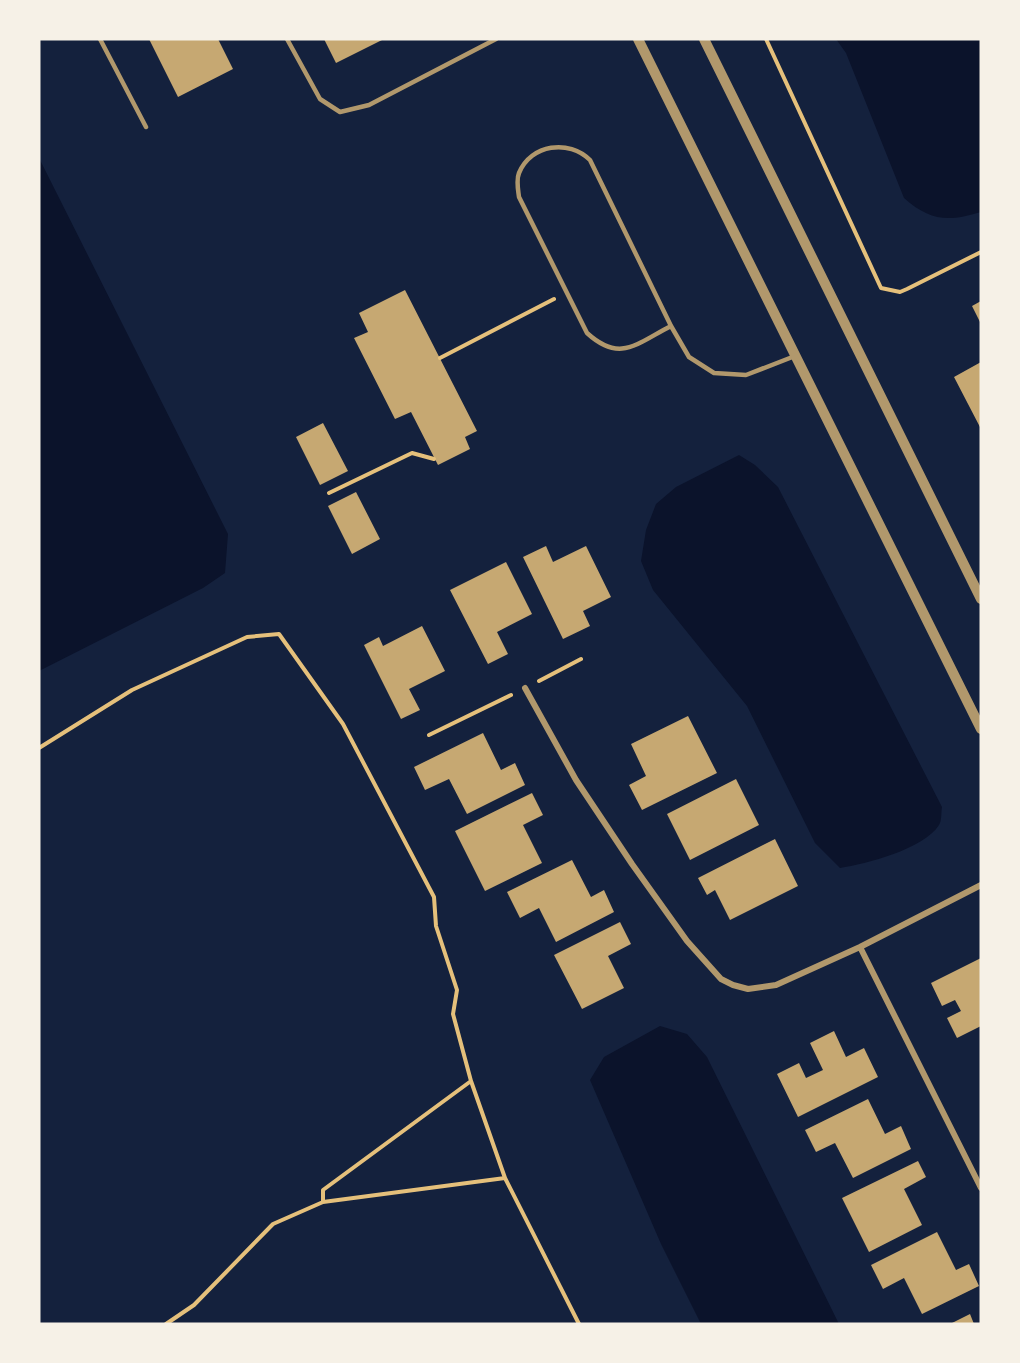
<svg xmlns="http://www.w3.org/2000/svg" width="1020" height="1363" viewBox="0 0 1020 1363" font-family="Poppins,sans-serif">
<rect width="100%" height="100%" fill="#14213d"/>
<!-- water -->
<path fill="#0b132b" d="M 836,39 L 981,39 L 981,212 C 948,222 930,221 904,198 L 846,53 Z
M 39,158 L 228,534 L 225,573 L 203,588 L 39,671 Z
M 739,455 L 755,465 L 778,487 L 942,807 C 941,812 942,821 939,825 C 924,849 866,864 840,868 L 815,843 L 747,706 L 653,590 L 641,561 L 646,530 L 656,504 L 676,487 Z
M 660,1026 L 687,1034 L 707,1057 L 839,1324 L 701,1324 L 661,1244 L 590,1080 L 604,1057 Z"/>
<!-- building -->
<path fill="#c6a872" d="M 149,39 L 218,39 L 233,69 L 178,97 Z
M 324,39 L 384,39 L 336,63 Z
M 405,290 L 477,431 L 465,437 L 470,449 L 438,465 L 411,412 L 395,419 L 354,338 L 368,332 L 359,313 Z
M 981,301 L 981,324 L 972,306 Z
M 981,362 L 981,429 L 954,377 Z
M 323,423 L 348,471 L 320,485 L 296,437 Z
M 356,492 L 380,539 L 352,554 L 328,506 Z
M 546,546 L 553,562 L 586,546 L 611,597 L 583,611 L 590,626 L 563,639 L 523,557 Z
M 506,562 L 532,614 L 497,632 L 508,654 L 488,664 L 450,590 Z
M 422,626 L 445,671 L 409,689 L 420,710 L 401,719 L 364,645 L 379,637 L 383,646 Z
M 688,716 L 717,773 L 642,810 L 629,785 L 646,776 L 631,744 Z
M 483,733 L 501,770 L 515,763 L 525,785 L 467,814 L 449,779 L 425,790 L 414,767 Z
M 736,779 L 759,825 L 690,860 L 667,814 Z
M 532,793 L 543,815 L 523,825 L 542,863 L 485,891 L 455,831 Z
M 775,839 L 798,886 L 730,920 L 715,890 L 707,895 L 698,878 Z
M 572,860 L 591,897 L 604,890 L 614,912 L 556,942 L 539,908 L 520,918 L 507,892 Z
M 620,922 L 631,944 L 608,956 L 624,988 L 582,1009 L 554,955 Z
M 981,958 L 981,1026 L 957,1038 L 947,1018 L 961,1011 L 955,1000 L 942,1006 L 931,983 Z
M 834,1031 L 846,1057 L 864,1048 L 878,1077 L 798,1117 L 777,1074 L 799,1063 L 806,1078 L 823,1070 L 810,1043 Z
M 868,1099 L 885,1134 L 901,1126 L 911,1149 L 853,1178 L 835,1143 L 816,1152 L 805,1130 Z
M 918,1161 L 926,1177 L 904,1189 L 922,1225 L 869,1252 L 842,1198 Z
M 937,1232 L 956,1270 L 969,1264 L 979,1286 L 922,1314 L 904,1278 L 883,1289 L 871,1265 Z
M 970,1314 L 974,1324 L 950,1324 Z"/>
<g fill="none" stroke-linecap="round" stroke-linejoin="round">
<!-- path -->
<path stroke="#e5c07b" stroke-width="4" d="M 766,39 L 881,288 L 900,292 L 907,289 L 981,252
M 440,358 L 554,299
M 329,493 L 412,453 L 434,459
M 539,681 L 581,659
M 429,735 L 511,695
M 39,748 L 132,690 L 247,637 L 279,634 L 343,724 L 434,897 L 436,926 L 457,990 L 453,1014 L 471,1081
M 505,1178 L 323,1202 L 323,1190 L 471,1081 L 505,1178 L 579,1324
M 166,1324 L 194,1305 L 273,1224 L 323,1202"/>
<!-- service -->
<path stroke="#b1986c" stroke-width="4.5" d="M 100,39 L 146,127
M 287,39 L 320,99 L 340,112 L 369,105 L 496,39
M 671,326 C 636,344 620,363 587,333 L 519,197 C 518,189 516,180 519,173 C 531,144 569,139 590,160 L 671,326 L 689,357 L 714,373 L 746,375 L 795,356"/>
<!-- minor -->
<path stroke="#b1986c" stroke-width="6" d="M 525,688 L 576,780 L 632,864 L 687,941 L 721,979 L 733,985 L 748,989 L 776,985 L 860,947 L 981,885
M 860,947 L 981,1188"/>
<!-- tertiary -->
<path stroke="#b1986c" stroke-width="10" d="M 638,39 L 981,729
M 704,39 L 981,599"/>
</g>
<!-- border -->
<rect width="1020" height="1363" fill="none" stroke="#f6f1e7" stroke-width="81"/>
</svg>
